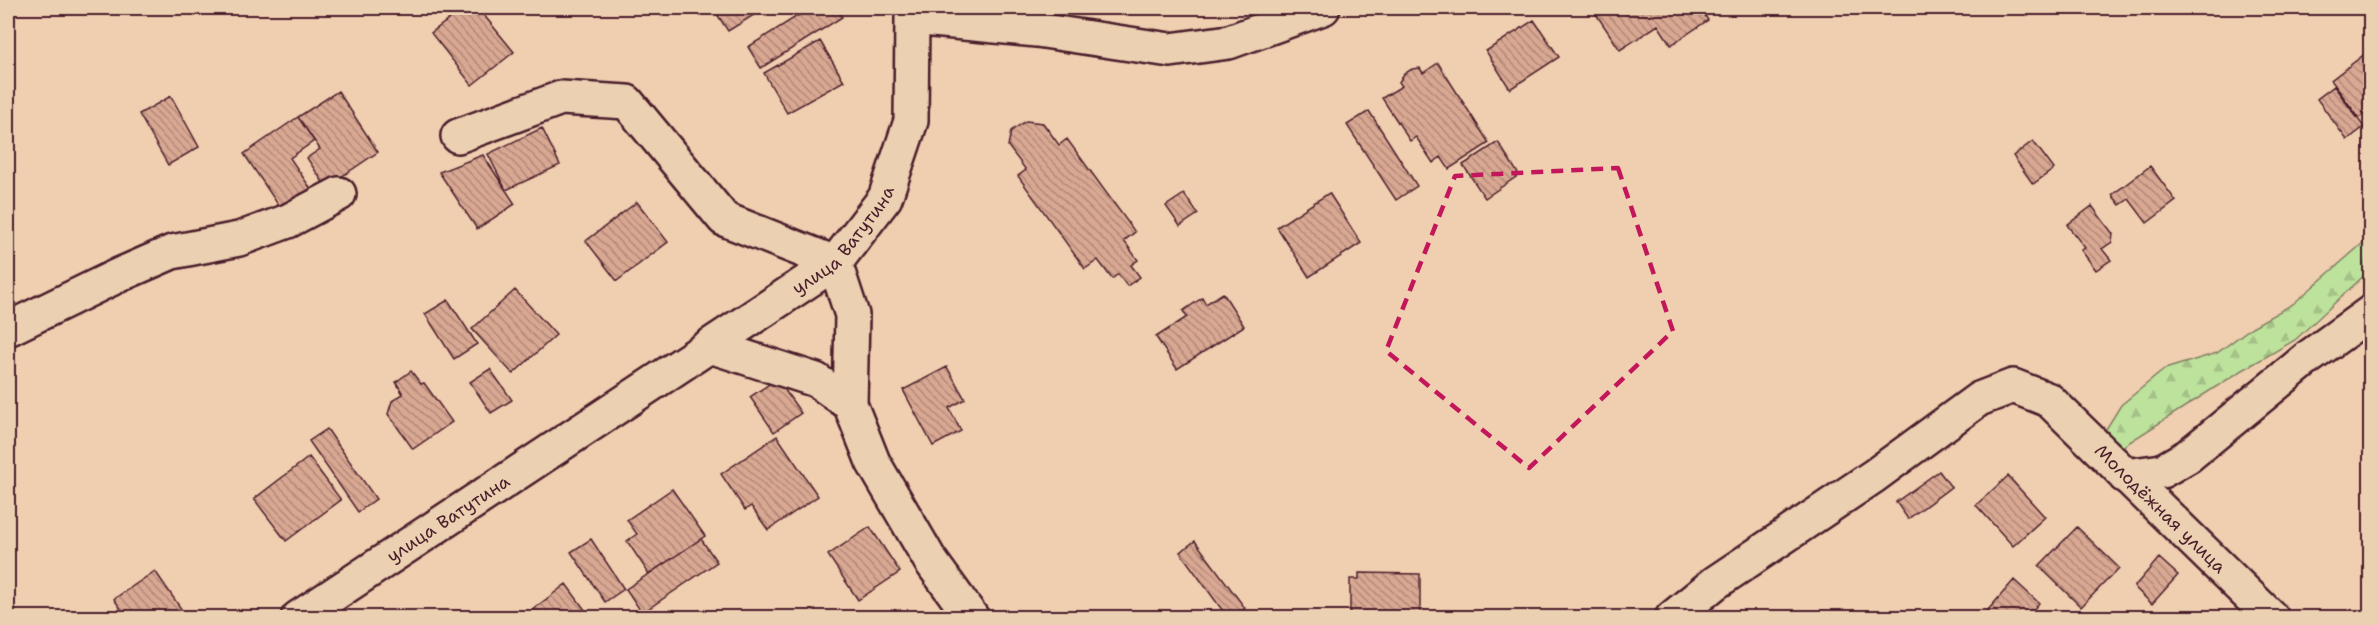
<svg xmlns="http://www.w3.org/2000/svg" width="2378" height="625" viewBox="0 0 2378 625" font-family="'Shantell Sans',sans-serif">
<defs>
<pattern id="forest-firs" width="22" height="20" patternUnits="userSpaceOnUse" patternTransform="scale(1.5)"><rect width="22" height="20" fill="#bde29c"/><path d="M5 1l3.5 6h-7zM16 11l3.5 6h-7z" fill="#a4c187"/></pattern>
<pattern id="building-back-hatch" width="6" height="6" patternUnits="userSpaceOnUse" patternTransform="scale(1.5)"><rect width="6" height="6" fill="#d9a893"/><path d="M-1 5l2 2M0 0l6 6M5-1l2 2" fill="none" stroke="#b28878"/></pattern>
</defs>
<rect width="100%" height="100%" fill="#f0ceb0"/>
<filter id="ink" filterUnits="userSpaceOnUse"><feTurbulence type="fractalNoise" baseFrequency=".0167" numOctaves="2"/><feDisplacementMap in="SourceGraphic" scale="12" xChannelSelector="R" yChannelSelector="G"/><feConvolveMatrix kernelMatrix="1 2 1 2 8 2 1 2 1" color-interpolation-filters="sRGB"/></filter>
<g filter="url(#ink)">
<!-- forest -->
<path fill="url(#forest-firs)" stroke="#848064" stroke-width="1.5" d="M 2370,237 L 2370,270 L 2295,340 L 2236,374 L 2122,447 L 2106,446 L 2103,434 L 2121,405 L 2165,369 L 2217,353 L 2252,327 L 2293,304 Z"/>
<!-- building -->
<path fill="url(#building-back-hatch)" stroke="#4a1f2b" stroke-width="1.5" d="M 464,8 L 478,8 L 514,52 L 472,85 L 431,33 Z
M 713,8 L 765,8 L 728,31 Z
M 810,8 L 836,8 L 842,17 L 761,68 L 748,47 Z
M 1592,8 L 1700,8 L 1708,20 L 1671,45 L 1658,25 L 1620,50 Z
M 1534,20 L 1559,57 L 1510,89 L 1486,51 Z
M 820,41 L 844,81 L 787,113 L 764,73 Z
M 2370,50 L 2370,110 L 2359,118 L 2331,80 Z
M 1438,63 L 1489,143 L 1449,169 L 1441,157 L 1433,163 L 1416,137 L 1410,141 L 1382,98 L 1402,86 L 1399,82 L 1404,74 L 1412,69 L 1420,68 L 1423,73 Z
M 2334,86 L 2364,127 L 2347,140 L 2317,99 Z
M 338,91 L 378,152 L 326,187 L 307,158 L 320,149 L 298,117 Z
M 171,96 L 199,147 L 168,165 L 139,114 Z
M 1369,111 L 1417,186 L 1396,200 L 1347,125 Z
M 298,117 L 314,141 L 290,158 L 315,195 L 285,215 L 244,154 Z
M 1026,121 L 1043,123 L 1059,145 L 1067,139 L 1135,232 L 1124,241 L 1138,260 L 1131,265 L 1140,277 L 1127,286 L 1118,274 L 1112,279 L 1098,260 L 1085,269 L 1018,176 L 1026,170 L 1008,146 L 1011,131 Z
M 542,128 L 560,165 L 506,190 L 488,154 Z
M 2033,141 L 2054,169 L 2033,184 L 2013,156 Z
M 1498,142 L 1519,175 L 1485,198 L 1463,165 Z
M 483,155 L 515,204 L 477,229 L 439,172 Z
M 2150,166 L 2176,201 L 2147,223 L 2129,199 L 2120,205 L 2112,195 Z
M 1329,193 L 1361,243 L 1309,277 L 1277,227 Z
M 1184,194 L 1198,214 L 1180,226 L 1166,206 Z
M 637,202 L 668,242 L 617,281 L 586,241 Z
M 2092,206 L 2113,234 L 2112,242 L 2102,249 L 2111,260 L 2096,270 L 2081,250 L 2085,248 L 2067,225 Z
M 515,290 L 556,335 L 513,374 L 472,329 Z
M 1223,293 L 1244,326 L 1177,369 L 1156,337 L 1187,317 L 1183,311 L 1202,298 L 1206,304 Z
M 448,300 L 477,344 L 454,359 L 425,314 Z
M 947,367 L 965,399 L 949,408 L 961,431 L 933,446 L 903,390 Z
M 490,369 L 512,400 L 491,413 L 470,382 Z
M 411,371 L 421,384 L 424,383 L 452,422 L 413,449 L 388,414 L 392,401 L 403,394 L 396,382 Z
M 777,379 L 801,413 L 774,432 L 750,397 Z
M 327,429 L 376,499 L 358,512 L 309,441 Z
M 777,436 L 818,496 L 768,530 L 751,506 L 745,510 L 721,474 Z
M 309,457 L 341,500 L 286,541 L 254,499 Z
M 1939,471 L 1951,487 L 1908,519 L 1896,502 Z
M 2008,476 L 2045,517 L 2013,546 L 1976,505 Z
M 672,489 L 705,536 L 649,574 L 627,541 L 637,534 L 627,520 Z
M 870,527 L 900,572 L 858,600 L 828,555 Z
M 2077,527 L 2119,568 L 2081,607 L 2039,566 Z
M 591,539 L 624,589 L 605,602 L 571,552 Z
M 701,539 L 717,562 L 642,613 L 626,589 Z
M 1195,541 L 1245,608 L 1232,618 L 1228,618 L 1180,552 Z
M 2159,558 L 2178,575 L 2152,604 L 2134,587 Z
M 155,571 L 184,613 L 178,618 L 127,618 L 114,599 Z
M 1359,573 L 1420,574 L 1420,618 L 1350,618 L 1350,579 L 1359,579 Z
M 2014,580 L 2039,603 L 2026,618 L 1981,618 Z
M 566,584 L 591,618 L 536,618 L 531,611 Z"/>
<g fill="none" stroke-linecap="round" stroke-linejoin="round">
<!-- minor casing -->
<g stroke="#4a1f2b" stroke-width="38">
<g id="minor">
<path d="M 458,136 L 561,98 L 627,102 L 724,219 L 835,263 L 852,315 L 850,404 L 873,462 L 930,560 L 972,618"/>
<path d="M 8,329 L 117,276 L 172,252 L 239,239 L 288,221 L 339,194"/>
<path d="M 710,346 L 816,380 L 850,404"/>
<path d="M 2125,476 L 2162,471 L 2188,456 L 2309,357 L 2370,313"/>
<path id="s1" d="M 298,618 L 835,263 L 885,198 L 911,121 L 912,18 L 1037,30 L 1170,50 L 1229,42 L 1323,8"/>
<path id="s2" d="M 1672,618 L 1715,583 L 1874,476 L 1979,399 L 2013,386 L 2049,400 L 2272,618"/>
</g>
</g>
<!-- minor -->
<use href="#minor" stroke="#ebd0b2" stroke-width="33"/>
</g>
</g>
<!-- marked area -->
<path fill="none" stroke="#c2185b" stroke-width="4.5" stroke-dasharray="12 8" stroke-linejoin="round" d="M 1618,168 L 1673,331 L 1529,468 L 1386,351 L 1455,176 Z"/>
<g text-anchor="middle" dominant-baseline="central" stroke-width="4.5" stroke-linejoin="round" paint-order="stroke">
<!-- street labels -->
<g font-size="18" fill="#4a1f2b" stroke="#ebd0b2">
<text stroke="none"><textPath href="#s1" startOffset="666">улица Ватутина</textPath></text>
<text stroke="none"><textPath href="#s2" startOffset="608">Молодёжная улица</textPath></text>
<text stroke="none"><textPath href="#s1" startOffset="180">улица Ватутина</textPath></text>
</g>
</g>
<!-- margin -->
<rect width="2378" height="625" fill="none" stroke="#ebd0b2" stroke-width="30"/>
<rect x="15" y="15" width="2348" height="595" fill="none" stroke="#4a1f2b" stroke-width="2" filter="url(#ink)"/>
</svg>
